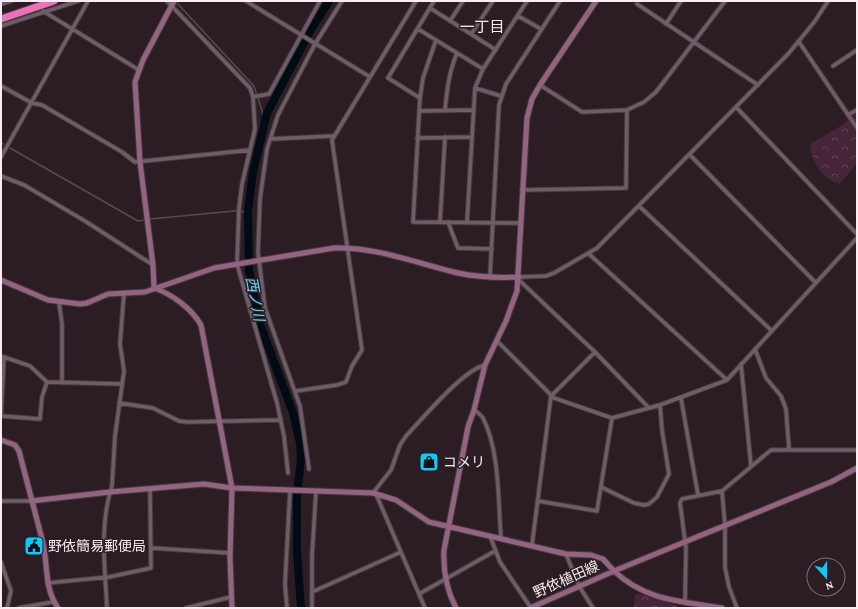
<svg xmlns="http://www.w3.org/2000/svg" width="858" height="609" viewBox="0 0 858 609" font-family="'Crimson Pro','Noto Sans JP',serif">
<defs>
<pattern id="forest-crowns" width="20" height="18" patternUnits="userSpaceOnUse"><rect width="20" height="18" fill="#462538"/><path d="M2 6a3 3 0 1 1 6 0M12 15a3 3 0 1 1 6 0" fill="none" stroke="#614555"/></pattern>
</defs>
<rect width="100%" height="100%" fill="#2c1d25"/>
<!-- forest -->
<path fill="url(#forest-crowns)" d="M 857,113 L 857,164 L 839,184 C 822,178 811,162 810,144 L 841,126 Z
M 635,594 C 649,595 669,596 678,608 L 634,608 Z"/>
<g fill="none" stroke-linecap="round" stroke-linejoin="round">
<!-- stream -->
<path stroke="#4a4f56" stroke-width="1.5" d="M 176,2 L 254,86 L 265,120
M 1,143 L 3,144
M 10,148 L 138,221 L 144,220
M 150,219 L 234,211 L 248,212"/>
<!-- river -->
<path stroke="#000b13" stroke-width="8" d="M 301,608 L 297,552 L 297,495 L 301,459 L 300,443 L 293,413 L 260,324 L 249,270 L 248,212 L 253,172 L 267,113 L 312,28 L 329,1"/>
<!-- street casing -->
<g stroke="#463a41" stroke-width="5.5">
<path id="street" d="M 167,1 L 250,88 L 253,97 L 255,129 L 242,184 L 239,208 L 237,264 L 277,403 L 284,436 L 288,473
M 246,1 L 370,77
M 1,4 L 11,1
M 637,4 L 758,85
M 430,8 L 496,50
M 43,11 L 139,70
M 518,16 L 541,29
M 450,21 L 463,1
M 666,24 L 681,1
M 1,26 L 78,1
M 418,29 L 483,69
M 471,34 L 493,1
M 436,40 L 423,78 L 420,98 L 413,222 L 521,223
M 799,42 L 857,128
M 833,66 L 857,50
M 540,85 L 582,112 L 627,110 L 644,102 L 656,92 L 725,1
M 1,86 L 32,103 L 42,105 L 122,152 L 135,162 L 250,150
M 475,88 L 501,96
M 253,97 L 269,94 L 320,1
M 420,98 L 388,78 L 434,1
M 736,107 L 857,234
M 445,110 C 447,90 449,72 457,53
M 419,111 L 473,110
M 848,115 L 857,110
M 417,138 L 471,137
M 270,139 L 333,136
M 690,155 L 816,283
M 1,157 L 88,1
M 1,176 L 24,185 L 85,221 L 153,265
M 522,190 L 626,188 L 627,110
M 639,206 L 772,331
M 440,222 L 445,137
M 448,222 L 458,248 L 492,249
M 467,222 L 475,88 L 483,69 L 527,1
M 589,254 L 727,380
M 490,276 L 499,105 L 506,84 L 560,1
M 519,277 L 546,276 L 554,273 L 597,248 L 789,53 L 815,21 L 828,1
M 519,280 L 595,352 L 649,408
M 59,302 L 62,324 L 62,383
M 497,341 L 554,398 L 612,418 L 660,405 L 727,380 L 857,238
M 755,349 L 766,378 L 781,396 L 786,409 L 789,449
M 1,356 L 30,366 L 47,382 L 122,384
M 741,364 L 751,466
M 296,391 L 337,385 L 346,382 L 352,366 L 362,350 L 332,140 L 416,1
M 681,398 L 698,495
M 119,403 L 153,408 L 179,421 L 187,422 L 281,420
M 474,410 C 477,412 481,415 483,418 C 500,452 498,501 501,538
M 1,415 L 4,358
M 1,416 L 40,419 L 42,397 L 47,382
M 309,469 L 300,406 L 265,308 L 258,252 L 260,199 L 267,149 L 278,115 L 315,44 L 342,1
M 601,487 L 634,503 L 644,505 L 649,504 L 657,497 L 669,474 L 662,430 L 660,405
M 722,491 L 725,525 L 725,567 L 729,587 L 737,608
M 373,493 L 391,470 L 400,445 L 406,436 C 423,418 463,370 485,365
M 376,494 L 425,608
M 1,501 L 31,501
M 538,501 L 597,511 L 612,418
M 490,536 L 500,562 L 531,608
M 532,545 L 551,396 L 595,352
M 152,548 L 230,553
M 566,554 L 579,586 L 593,608
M 1,562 L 11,591 L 7,608
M 47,583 L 109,577 L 151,568 L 150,488
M 312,592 L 401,552
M 419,594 L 495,551
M 685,602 L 686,548 L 680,503 L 682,499 L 722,491 L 771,450 L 857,450
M 19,608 L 53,602
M 107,608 C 105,568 99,525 112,486 L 115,436 L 124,371 L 120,344 L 124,293
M 186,608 L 231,597
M 287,608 L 285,584 L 290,491
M 312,608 L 312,556 L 316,492"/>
</g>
<!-- secondary casing -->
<g stroke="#463a41" stroke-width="7">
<path id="secondary" d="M 1,280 L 48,300 L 80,304 L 87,303 L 108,294 L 145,292 L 214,268 L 334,248 C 378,247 415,263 458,273 C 477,277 499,278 519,277
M 154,288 C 172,294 192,309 201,325 L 232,488 L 230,558 L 232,608
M 154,288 L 153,265 L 140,162 L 135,82 L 143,60 L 174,1
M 1,440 L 15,445 L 19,451 C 27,482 35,512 43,543 C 48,565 44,588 58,608
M 31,501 L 110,492 L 204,484 L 232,488 L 373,493 L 396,500 L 429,522 L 566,554 L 591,555 L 603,559 L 614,571 L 831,482 L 857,468
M 456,608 C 446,589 443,571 444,550 L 468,427 L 474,410 L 485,365 L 506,321 L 517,291 L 527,118 L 532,99 L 540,85 L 596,1
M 530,608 L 614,571 C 646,601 681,601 722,608"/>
</g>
<!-- highway casing -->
<g stroke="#463a41" stroke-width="9">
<path id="highway" d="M 1,19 L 54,1"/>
</g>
<!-- street -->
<use href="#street" stroke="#6e5c66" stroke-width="3.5"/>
<!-- secondary -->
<use href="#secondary" stroke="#93637f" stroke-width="5"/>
<!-- highway -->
<use href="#highway" stroke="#e972b9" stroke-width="7"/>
</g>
<!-- icons -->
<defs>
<g id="shop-square" transform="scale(1)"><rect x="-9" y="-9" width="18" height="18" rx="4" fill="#0dcafa" stroke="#2c1d25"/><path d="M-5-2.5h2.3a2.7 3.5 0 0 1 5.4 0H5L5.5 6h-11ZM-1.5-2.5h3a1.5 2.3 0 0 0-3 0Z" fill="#111"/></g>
<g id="civic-square" transform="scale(1)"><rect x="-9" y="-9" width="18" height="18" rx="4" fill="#0dcafa" stroke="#2c1d25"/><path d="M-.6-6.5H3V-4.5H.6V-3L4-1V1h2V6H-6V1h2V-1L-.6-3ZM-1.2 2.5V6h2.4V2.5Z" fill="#111"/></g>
</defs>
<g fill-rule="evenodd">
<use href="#shop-square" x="429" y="462"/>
<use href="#civic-square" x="34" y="546"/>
</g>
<g text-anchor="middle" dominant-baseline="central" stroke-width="3" stroke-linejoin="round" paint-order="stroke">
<!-- poi labels -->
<g font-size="14" fill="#f8edf3" stroke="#2c1d25" text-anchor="start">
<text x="443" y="462">コメリ</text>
<text x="48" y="546">野依簡易郵便局</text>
</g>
<!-- street labels -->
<g font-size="14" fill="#f8edf3" stroke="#2c1d25">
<text transform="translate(566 579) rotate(-24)">野依植田線</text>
</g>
<!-- neighbourhood labels -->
<g font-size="15" fill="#f8edf3" stroke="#2c1d25">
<text x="482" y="27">一丁目</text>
</g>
<!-- water labels -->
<g font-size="15" font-style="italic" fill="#66d3f8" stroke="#2c1d25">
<text transform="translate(255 299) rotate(79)">西ノ川</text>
</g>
</g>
<!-- border -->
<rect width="858" height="609" fill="none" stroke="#f8edf3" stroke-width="4"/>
<!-- north arrow -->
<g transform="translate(826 577) rotate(159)"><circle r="19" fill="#2c1d25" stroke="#7e7077"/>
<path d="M0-3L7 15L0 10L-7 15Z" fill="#0dcafa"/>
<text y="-6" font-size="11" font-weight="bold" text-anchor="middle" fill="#f8edf3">N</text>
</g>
</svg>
